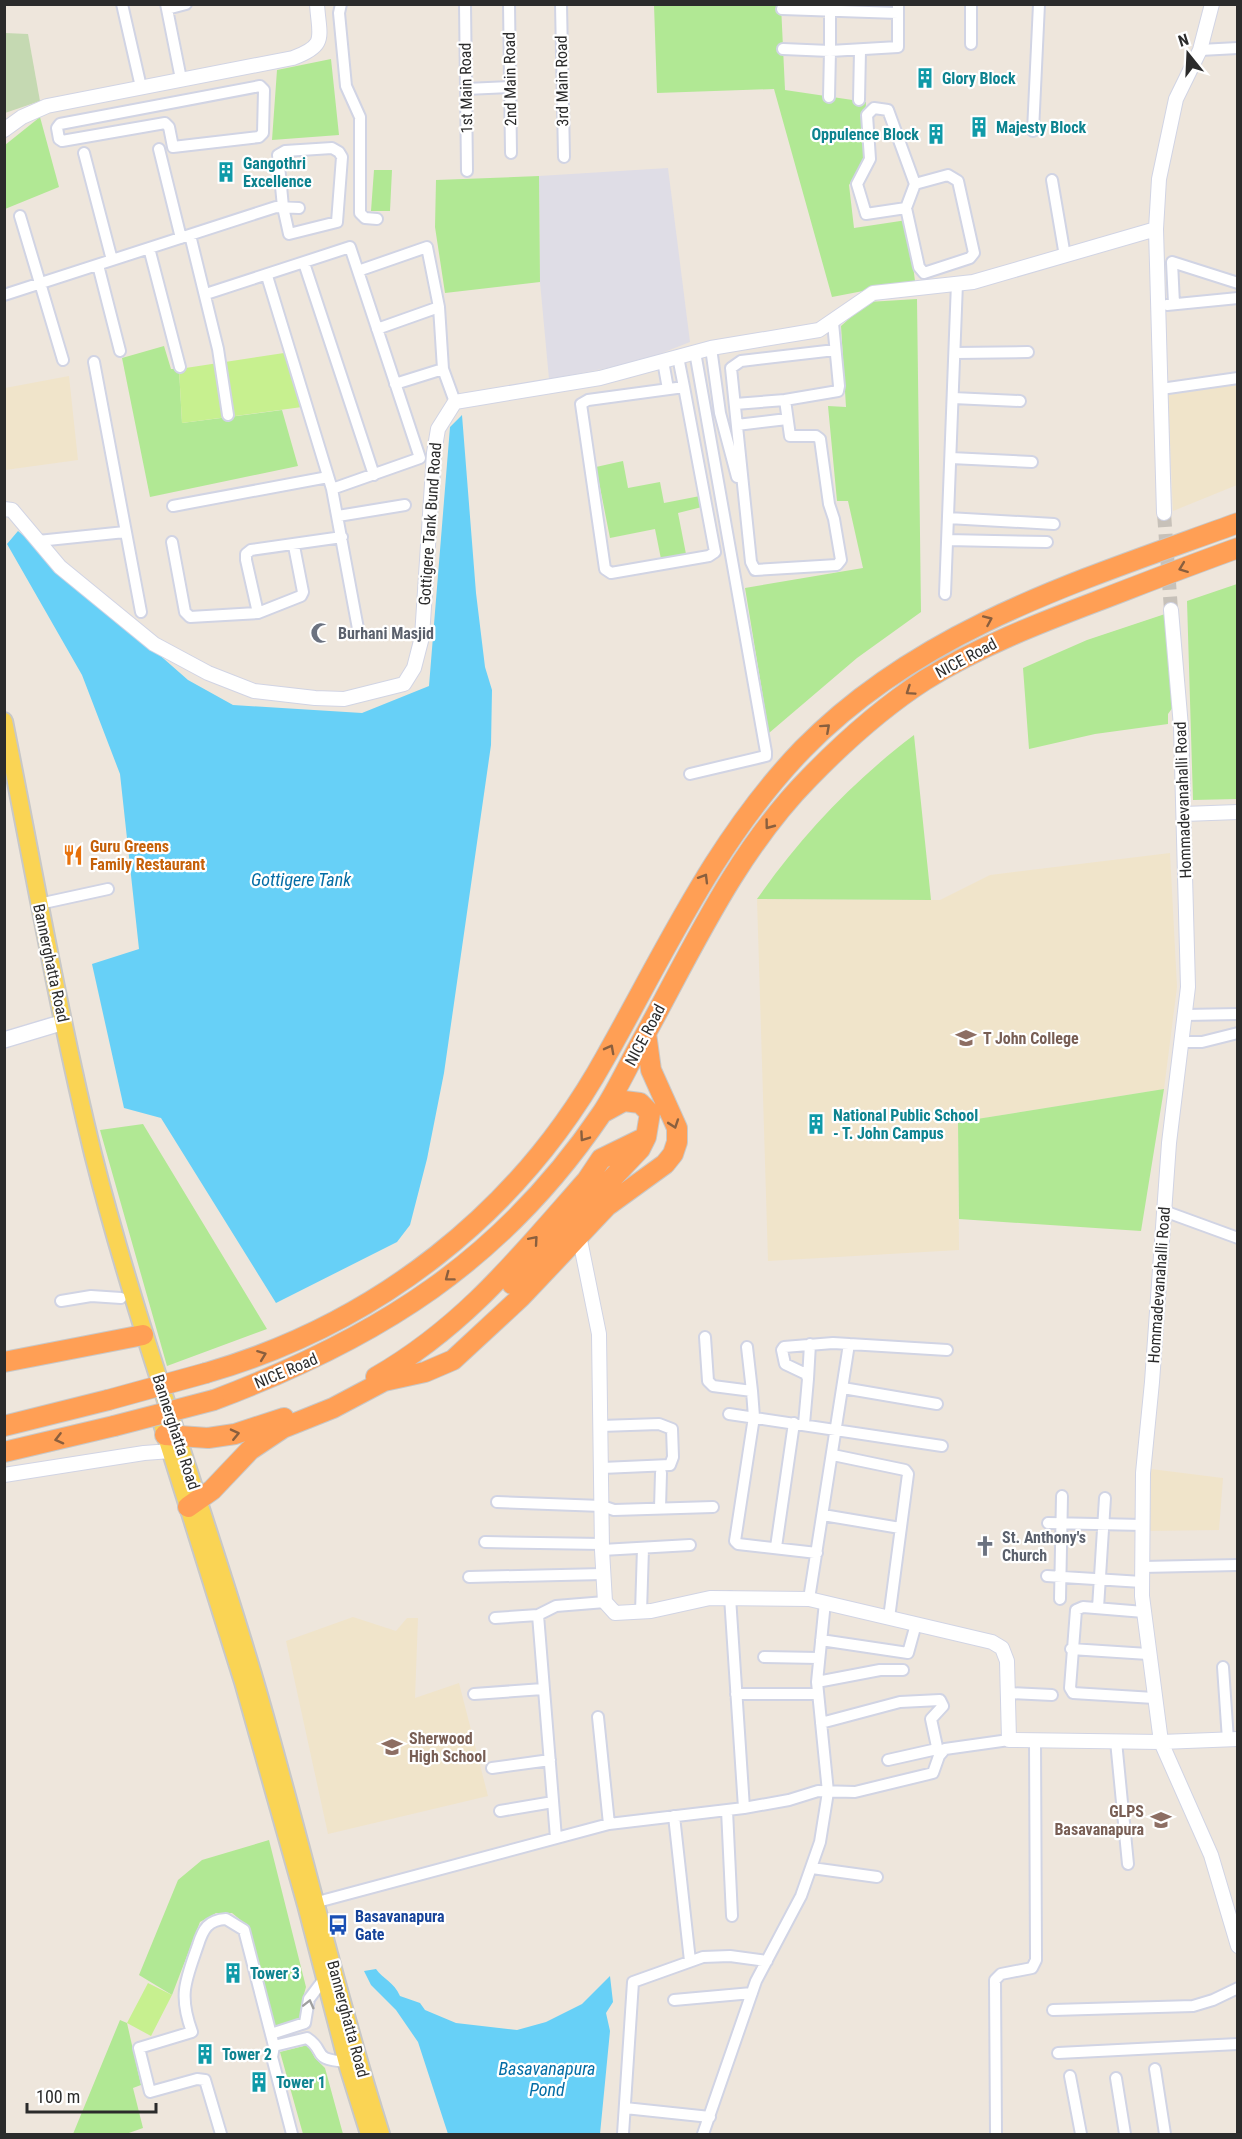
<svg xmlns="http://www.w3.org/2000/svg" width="1242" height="2139" viewBox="0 0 1242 2139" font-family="'Roboto Condensed',sans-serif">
<rect width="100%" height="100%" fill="#eee6dc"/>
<!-- industrial -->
<path fill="#dfdde6" d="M 668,168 L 690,342 L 639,362 L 549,379 L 540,282 L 539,176 Z"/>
<!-- education -->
<path fill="#f0e4ca" d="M 69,376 L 78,460 L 5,470 L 5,388 Z
M 1237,383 L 1237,485 L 1173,511 L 1168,395 Z
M 1170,853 L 1177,987 L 1164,1089 L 958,1122 L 959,1250 L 768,1261 L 757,899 L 940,900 L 990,875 Z
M 1151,1469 L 1223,1478 L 1219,1530 L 1150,1531 Z
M 353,1617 L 396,1631 L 407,1618 L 418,1618 L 415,1698 L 459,1683 L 488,1796 L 328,1834 L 286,1641 Z"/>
<!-- green -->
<path fill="#b1e894" d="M 654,5 L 781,5 L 785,90 L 866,102 L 863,163 L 849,185 L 854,228 L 907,220 L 915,281 L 832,297 L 774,89 L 657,93 Z
M 331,59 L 339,135 L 272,140 L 277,70 Z
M 40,117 L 59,187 L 5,209 L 5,145 Z
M 374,170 L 392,170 L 390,211 L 371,211 Z
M 539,176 L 540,282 L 445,293 L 435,227 L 436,180 Z
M 917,299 L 921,612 L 857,658 L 769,733 L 745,588 L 863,568 L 848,501 L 837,501 L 828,406 L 846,407 L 841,326 L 868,302 Z
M 164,346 L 171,369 L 179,369 L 182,423 L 282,410 L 298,466 L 150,497 L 122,358 Z
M 623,461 L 628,488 L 660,482 L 664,503 L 700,496 L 702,507 L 678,513 L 686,554 L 661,559 L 655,529 L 610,538 L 596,467 Z
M 1237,584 L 1237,799 L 1193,800 L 1187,601 Z
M 1168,613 L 1173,707 L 1168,714 L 1168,724 L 1095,734 L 1029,749 L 1023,668 L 1087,640 Z
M 914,735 L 931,900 L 757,899 C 801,836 852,782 914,735 Z
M 1164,1089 L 1141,1231 L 959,1219 L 958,1122 Z
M 143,1124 L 267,1329 L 167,1366 L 100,1130 Z
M 269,1840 L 306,1987 L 302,2001 L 302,2018 L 274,2026 L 248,1926 L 232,1913 L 216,1913 L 200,1922 L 172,1995 L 139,1975 L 178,1880 L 202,1860 Z
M 120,2020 L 127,2023 L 141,2085 L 133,2088 L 143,2128 L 126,2134 L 73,2134 Z
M 308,2045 L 315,2058 L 325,2068 L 343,2134 L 303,2134 L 280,2052 Z"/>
<!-- cemetery -->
<path fill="#c5d9b2" d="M 5,33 L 28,34 L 40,101 L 5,113 Z"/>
<!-- pitch -->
<path fill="#c7f08f" d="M 284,353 L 302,407 L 182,423 L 179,369 Z
M 148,1983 L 172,1995 L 151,2036 L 127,2023 Z"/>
<!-- water -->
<path fill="#67d0f7" d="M 462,415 L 476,593 L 485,667 L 492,690 L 491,745 L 444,1073 L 427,1159 L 410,1225 L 397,1242 L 276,1303 L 161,1118 L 124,1108 L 92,964 L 139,949 L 120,774 L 82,675 L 7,544 L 18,531 L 188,680 L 233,705 L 362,713 L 429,686 L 450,427 Z
M 376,1969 C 383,1979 394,1982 400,1996 L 420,2003 L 425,2010 L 456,2023 L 517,2030 L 546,2022 L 582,2004 L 610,1976 L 613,2002 L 606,2013 L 610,2031 L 600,2134 L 448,2134 L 418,2042 L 396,2010 L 371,1985 L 364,1971 Z"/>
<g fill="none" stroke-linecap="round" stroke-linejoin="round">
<!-- tertiary-tunnel -->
<path stroke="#c7c1b9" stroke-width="14" stroke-dasharray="14 7" stroke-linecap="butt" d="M 1164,513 L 1171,610"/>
<!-- minor casing -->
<g stroke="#d1d4e4" stroke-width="14">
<path id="minor" d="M 122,4 L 141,87
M 166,4 L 181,79
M 341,4 L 339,13 L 346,86 L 360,117 L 360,213 L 365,218 L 377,219
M 465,4 L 467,171
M 509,4 L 511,153
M 561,4 L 564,157
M 830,4 L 830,51 L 898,47 L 898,4
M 971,4 L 971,44
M 167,9 L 186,4
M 782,9 L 898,13
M 783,49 L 830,51 L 829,97
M 1200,50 L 1238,48
M 260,86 L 264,90 L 263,133 L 259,137 L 173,147 L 169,127 L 165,123 L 62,141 L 59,139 L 57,128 L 60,124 Z
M 466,89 L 510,87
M 859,100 L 860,51
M 874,108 L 888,110 L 915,184 L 948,175 L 958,181 L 974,253 L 970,258 L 924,273 L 919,267 L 906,208 L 866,214 L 857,184 L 870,159 L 867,115 Z
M 1033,131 L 1039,4
M 332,148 L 339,152 L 342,157 L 337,222 L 289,234 L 283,207 L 278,155 L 285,151 Z
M 159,149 L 181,238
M 84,153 L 112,260
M 1052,180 L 1065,256
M 906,208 L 915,184
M 20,216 L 63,360
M 190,235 L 218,349 L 228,415
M 149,248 L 180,367
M 304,263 L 374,475
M 98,265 L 120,351
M 358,271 L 427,247 L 439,307 L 443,369 L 455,402
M 267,276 L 332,489 L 359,634
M 206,294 L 350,247 L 420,458 L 332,489
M 4,295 L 276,207 L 299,208
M 1174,304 L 1172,262 L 1238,283
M 1167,305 L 1238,298
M 833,323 C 835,344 837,365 839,386 L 838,391 L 785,400 L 790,436 L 816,436 L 820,439 L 829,504 L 834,519 L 841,560 L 837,565 L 755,570 L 751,562 L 731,368 L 741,361 L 835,350
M 377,329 L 439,307
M 711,348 L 720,413 L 737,477
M 955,353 L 1028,352
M 678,357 L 684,387
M 663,361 L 668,389
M 94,362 L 141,612
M 395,384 L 443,369
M 684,387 L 715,552 L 709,556 L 611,573 L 605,569 L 581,404 L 588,400 Z
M 1161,389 L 1238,378
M 953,398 L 1020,401
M 735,404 L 785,400
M 737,425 L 787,419
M 951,458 L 1032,462
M 173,506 L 328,477
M 338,516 L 405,505
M 948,518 L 1054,524
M 947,540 L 1047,542
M 38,541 L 125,532
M 172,542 L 185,612 L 190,617 L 258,613 L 246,560 L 246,554 L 251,550 L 342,537
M 945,594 L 957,283
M 258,613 L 301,596 L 303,592 L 294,546
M 690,774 L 766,756 L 766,752 L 695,352
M 39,904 L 108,889
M 1185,1015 L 1238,1014
M 1181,1042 L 1202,1042 L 1238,1033
M 1164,1211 L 1238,1238
M 61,1301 L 91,1296 L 121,1298
M 705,1337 L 708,1381 L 713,1386 L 752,1391 L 754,1417 L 735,1541 L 738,1544 L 817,1553
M 747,1347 L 752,1391
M 808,1379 L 810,1344
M 843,1388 L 937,1404
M 729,1414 L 942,1446
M 804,1424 L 808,1379 L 806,1374 L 785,1364 L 782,1350 L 784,1347 L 833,1343 L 947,1350
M 601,1426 L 659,1424 L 672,1429 L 673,1457 L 670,1465 L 602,1468
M 833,1455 L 905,1470 L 908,1474 L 889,1618
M 497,1502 L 602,1506 L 614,1510 L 713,1507
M 660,1508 L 661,1473
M 823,1515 L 900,1528
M 1048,1523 L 1143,1525
M 485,1542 L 602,1544
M 776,1547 L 794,1423
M 602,1550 L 690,1545
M 1142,1567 L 1238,1565
M 1047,1576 L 1142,1582
M 469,1577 L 603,1574
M 809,1599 L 849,1344
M 1060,1599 L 1062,1496
M 1098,1608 L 1105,1498
M 641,1612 L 643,1548
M 1144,1612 L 1083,1607 L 1076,1610 L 1070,1688 L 1073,1693 L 1154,1698
M 538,1615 L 556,1838
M 495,1618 L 538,1615 L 556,1606 L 605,1602
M 821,1640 L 908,1653 L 916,1624
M 1071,1649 L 1148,1654
M 764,1657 L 819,1658
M 1223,1667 L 1228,1740
M 817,1682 L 880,1670 L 903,1670
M 1008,1693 L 1052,1695
M 474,1694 L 543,1689
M 736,1694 L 818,1694
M 598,1717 L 609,1824
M 821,1723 L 900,1702 L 940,1700 L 943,1706 L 931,1719 L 939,1756
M 1116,1741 L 1128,1864
M 888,1760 L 937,1749
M 492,1768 L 550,1760
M 744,1808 L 789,1800 L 818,1791 L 855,1792 L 933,1773 L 939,1756 L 945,1749 L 1009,1740
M 727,1810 L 732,1916
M 500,1811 L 553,1802
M 674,1816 L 690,1961
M 812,1868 L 877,1877
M 310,1904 L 609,1824 L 744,1808 L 730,1597
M 674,2000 L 752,1993
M 1053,2010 L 1193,2006 L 1213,2000 L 1238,1988
M 271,2034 L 305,2023 L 309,1999 L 324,1979
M 274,2046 L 307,2038 C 328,2052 309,2059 347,2062
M 1058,2053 L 1238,2044
M 1155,2069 L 1165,2134
M 1070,2076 L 1081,2134
M 1116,2078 L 1125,2134
M 625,2108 L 710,2117
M 221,2134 L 205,2080 L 197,2079 L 150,2092 L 139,2048 L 192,2032 C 178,1994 186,1980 198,1945 C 203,1929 208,1920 226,1919 L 244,1930 L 274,2046 L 272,2057 L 292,2134
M 623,2134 L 633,1982 L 703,1957 L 730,1956 L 767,1961
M 703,2134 L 756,1981 L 801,1896 L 820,1842 L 828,1792 L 817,1682 L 825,1602
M 996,2134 L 995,1980 L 1001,1974 L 1032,1968 L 1036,1960 L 1035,1740"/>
</g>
<!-- tertiary casing -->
<g stroke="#d1d4e4" stroke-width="16">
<path id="tertiary" d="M 4,130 L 22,117 L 47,106 L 293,58 C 328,45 319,37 317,4
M 4,509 L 12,510 L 60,567 L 154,644 L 208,673 L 254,691 L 315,698 L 344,699 L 404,684 L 414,668 L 422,637 L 434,453 L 438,429 L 455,402 L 600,378 L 711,348 L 819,330 L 873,293 L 973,282 L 1156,229
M 1164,513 L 1156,229 L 1159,179 L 1176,99 L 1200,50 L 1212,4
M 1171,610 L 1181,727 L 1188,987 L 1169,1143 L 1152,1382 L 1143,1473 L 1142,1596 L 1161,1742 L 1211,1855 L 1238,1946
M 1184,814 L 1238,812
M 579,1235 L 599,1334 L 602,1550 L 605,1602 L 615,1613 L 651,1611 L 710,1598 L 809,1599 L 992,1642 L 1002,1648 L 1007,1661 L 1009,1740 L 1161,1742 L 1238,1739
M 4,1475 L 144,1453 L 171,1451"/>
</g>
<!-- secondary casing -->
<g stroke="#d1d4e4" stroke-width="18">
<path id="secondary" d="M 4,1040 L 64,1022"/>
</g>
<!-- primary casing -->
<g stroke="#c8c8c8" stroke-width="20">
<path id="primary" d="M 4,721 C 33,866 58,1011 93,1154 C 138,1332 203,1504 255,1681 C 299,1832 334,1985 381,2134
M 162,1424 L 243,1682 L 306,1905 L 348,2067 L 369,2134"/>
</g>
<!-- motorway casing -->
<g stroke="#c8c8c8" stroke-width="22">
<path id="motorway" d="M 512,1284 L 640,1149 L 646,1137 L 650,1113 L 640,1103 L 624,1101 L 602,1113
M 4,1362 L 143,1335
M 206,1373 C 376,1324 519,1213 605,1058 C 666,950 716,839 803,749 C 921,628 1084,579 1238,523
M 376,1377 C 465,1326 520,1256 587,1180 L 601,1159 L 646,1137
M 214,1400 C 378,1338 502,1261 602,1113 C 616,1092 627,1068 639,1046 C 690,954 734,854 809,778 C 844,742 883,707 925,680 C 978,647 1037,624 1095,602 C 1142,584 1190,565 1238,548
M 4,1426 L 108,1400
M 165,1435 L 208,1438 L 235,1434 L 284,1418
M 4,1452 L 114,1426
M 188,1507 L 212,1490 L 250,1450 L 283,1428 L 333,1408 L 384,1381 L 425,1372 L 453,1360 L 521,1297 L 607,1206 L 665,1164 L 673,1154 L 677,1142 L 677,1128 L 651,1070 L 646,1033"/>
</g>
<!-- minor -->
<use href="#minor" stroke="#fff" stroke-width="10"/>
<!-- tertiary -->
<use href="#tertiary" stroke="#fff" stroke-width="14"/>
<!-- secondary -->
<use href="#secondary" stroke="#fff" stroke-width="15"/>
<!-- primary -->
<use href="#primary" stroke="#fad454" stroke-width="16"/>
<!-- motorway -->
<use href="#motorway" stroke="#ff9f55" stroke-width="20"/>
<!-- motorway-bridge casing -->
<g stroke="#c8c8c8" stroke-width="22" stroke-linecap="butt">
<path id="motorway-bridge" d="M 108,1400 L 206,1373
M 114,1426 L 214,1400"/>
</g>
<!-- motorway-bridge -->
<use href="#motorway-bridge" stroke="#ff9f55" stroke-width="20"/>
</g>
<!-- one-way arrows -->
<defs><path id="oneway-chevron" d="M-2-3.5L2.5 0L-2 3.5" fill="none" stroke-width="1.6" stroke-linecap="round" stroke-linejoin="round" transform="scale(1.5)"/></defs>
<g stroke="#8a5f3e">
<use href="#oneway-chevron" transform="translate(1183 568) rotate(159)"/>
<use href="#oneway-chevron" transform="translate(988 620) rotate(-24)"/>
<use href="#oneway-chevron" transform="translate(910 691) rotate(146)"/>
<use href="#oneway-chevron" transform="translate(826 728) rotate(-42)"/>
<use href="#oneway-chevron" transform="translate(769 825) rotate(127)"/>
<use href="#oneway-chevron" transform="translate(704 878) rotate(-59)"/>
<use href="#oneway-chevron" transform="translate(610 1049) rotate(-62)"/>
<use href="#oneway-chevron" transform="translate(674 1124) rotate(71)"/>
<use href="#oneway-chevron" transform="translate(584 1137) rotate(125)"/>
<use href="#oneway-chevron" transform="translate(534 1240) rotate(-49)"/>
<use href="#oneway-chevron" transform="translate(449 1277) rotate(143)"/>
<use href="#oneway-chevron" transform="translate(262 1355) rotate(-21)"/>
<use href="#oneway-chevron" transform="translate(235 1434) rotate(-13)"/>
<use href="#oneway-chevron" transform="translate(59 1439) rotate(166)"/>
</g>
<use stroke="#a0a0a0" href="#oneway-chevron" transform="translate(309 2004) rotate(-76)"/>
<!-- icons -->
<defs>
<g id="building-bare" transform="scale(1.62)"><path d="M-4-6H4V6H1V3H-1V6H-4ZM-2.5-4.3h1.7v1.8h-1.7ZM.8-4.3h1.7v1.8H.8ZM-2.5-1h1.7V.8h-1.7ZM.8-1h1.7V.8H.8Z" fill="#0f9aa8" stroke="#fff" stroke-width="2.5" paint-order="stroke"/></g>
<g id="mosque-bare" transform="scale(1.62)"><path d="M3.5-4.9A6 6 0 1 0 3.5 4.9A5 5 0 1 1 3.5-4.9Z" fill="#6b7280" stroke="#fff" stroke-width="2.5" paint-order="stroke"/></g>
<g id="restaurant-bare" transform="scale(1.62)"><path d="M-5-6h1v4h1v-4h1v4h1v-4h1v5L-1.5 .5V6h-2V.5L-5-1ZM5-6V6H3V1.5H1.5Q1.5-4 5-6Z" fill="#e8710a" stroke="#fff" stroke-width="2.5" paint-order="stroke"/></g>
<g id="university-bare" transform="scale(1.62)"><path d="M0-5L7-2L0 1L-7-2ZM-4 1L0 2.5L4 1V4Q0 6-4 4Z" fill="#8d6e63" stroke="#fff" stroke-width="2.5" paint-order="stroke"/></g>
<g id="church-bare" transform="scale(1.62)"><path d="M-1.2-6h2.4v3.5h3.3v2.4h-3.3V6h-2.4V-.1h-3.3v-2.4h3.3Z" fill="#6b7280" stroke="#fff" stroke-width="2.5" paint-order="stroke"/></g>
<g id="school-bare" transform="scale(1.62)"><path d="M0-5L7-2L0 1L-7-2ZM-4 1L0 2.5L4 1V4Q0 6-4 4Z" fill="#8d6e63" stroke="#fff" stroke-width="2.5" paint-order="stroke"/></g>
<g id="bus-bare" transform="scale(1.62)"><path d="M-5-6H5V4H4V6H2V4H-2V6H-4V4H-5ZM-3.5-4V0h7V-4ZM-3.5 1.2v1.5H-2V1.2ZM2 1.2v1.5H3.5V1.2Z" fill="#1a4fb4" stroke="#fff" stroke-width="2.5" paint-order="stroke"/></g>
</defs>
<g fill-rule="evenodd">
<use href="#building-bare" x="925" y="78"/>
<use href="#building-bare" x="979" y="127"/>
<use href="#building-bare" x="936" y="134"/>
<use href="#building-bare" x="226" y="172"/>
<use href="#mosque-bare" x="321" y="633"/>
<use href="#restaurant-bare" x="73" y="855"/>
<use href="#university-bare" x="966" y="1038"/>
<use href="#building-bare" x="816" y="1124"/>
<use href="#church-bare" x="985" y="1546"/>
<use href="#school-bare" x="392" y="1747"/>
<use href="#school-bare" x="1161" y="1820"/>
<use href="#bus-bare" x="338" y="1925"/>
<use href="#building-bare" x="233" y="1973"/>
<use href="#building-bare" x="205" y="2054"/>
<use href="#building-bare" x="259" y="2082"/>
</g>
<g text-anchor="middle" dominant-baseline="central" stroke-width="4.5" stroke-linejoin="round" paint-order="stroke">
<!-- culture labels -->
<g font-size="16" font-weight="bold" fill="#0d838f" stroke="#fff" text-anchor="start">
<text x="942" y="78">Glory Block</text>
<text x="996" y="127">Majesty Block</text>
<text x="919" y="134" text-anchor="end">Oppulence Block</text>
<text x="243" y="163">Gangothri<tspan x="243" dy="18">Excellence</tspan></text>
<text x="833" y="1115">National Public School<tspan x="833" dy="18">- T. John Campus</tspan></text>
<text x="250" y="1973">Tower 3</text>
<text x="222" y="2054">Tower 2</text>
<text x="276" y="2082">Tower 1</text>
</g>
<!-- street labels -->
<g font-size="16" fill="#2b2b2b" stroke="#fff">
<text transform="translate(510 79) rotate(-91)">2nd Main Road</text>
<text transform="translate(562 81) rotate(-91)">3rd Main Road</text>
<text transform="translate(466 88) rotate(-91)">1st Main Road</text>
<text transform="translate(430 524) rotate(-86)">Gottigere Tank Bund Road</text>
<text transform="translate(966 658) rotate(-28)">NICE Road</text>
<text transform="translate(1183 800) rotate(-92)">Hommadevanahalli Road</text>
<text transform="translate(51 963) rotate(78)">Bannerghatta Road</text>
<text transform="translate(645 1035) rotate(-62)">NICE Road</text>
<text transform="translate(1159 1285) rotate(-86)">Hommadevanahalli Road</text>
<text transform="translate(286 1371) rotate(-23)">NICE Road</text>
<text transform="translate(176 1432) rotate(72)">Bannerghatta Road</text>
<text transform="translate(348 2019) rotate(75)">Bannerghatta Road</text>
</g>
<!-- worship labels -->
<g font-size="16" font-weight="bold" fill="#5b616d" stroke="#fff" text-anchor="start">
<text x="338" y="633">Burhani Masjid</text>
<text x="1002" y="1537">St. Anthony's<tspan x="1002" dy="18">Church</tspan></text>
</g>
<!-- food labels -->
<g font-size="16" font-weight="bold" fill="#c56008" stroke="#fff" text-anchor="start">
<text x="90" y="846">Guru Greens<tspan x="90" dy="18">Family Restaurant</tspan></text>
</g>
<!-- education labels -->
<g font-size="16" font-weight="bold" fill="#785e54" stroke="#fff" text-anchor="start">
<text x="983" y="1038">T John College</text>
<text x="409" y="1738">Sherwood<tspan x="409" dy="18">High School</tspan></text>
<text x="1144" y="1811" text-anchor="end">GLPS<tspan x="1144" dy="18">Basavanapura</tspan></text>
</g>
<!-- transit labels -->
<g font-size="16" font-weight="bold" fill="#164399" stroke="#fff" text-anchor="start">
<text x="355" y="1916">Basavanapura<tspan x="355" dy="18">Gate</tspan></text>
</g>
<!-- water labels -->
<g font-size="18" font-style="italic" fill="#046da5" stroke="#fff">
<text x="301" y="879">Gottigere Tank</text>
<text x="547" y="2068">Basavanapura<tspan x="547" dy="21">Pond</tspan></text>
</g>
</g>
<!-- border -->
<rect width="1242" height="2139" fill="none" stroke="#2b2b2b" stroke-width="12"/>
<!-- north arrow -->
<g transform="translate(1188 54) rotate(342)" stroke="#ffffff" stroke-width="4.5" paint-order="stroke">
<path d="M0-4.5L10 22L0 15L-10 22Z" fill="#2b2b2b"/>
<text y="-9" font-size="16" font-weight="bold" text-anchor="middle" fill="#2b2b2b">N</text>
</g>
<!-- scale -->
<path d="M27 2103v9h129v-9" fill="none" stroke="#2b2b2b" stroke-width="3"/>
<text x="36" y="2103" font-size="18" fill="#2b2b2b" stroke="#ffffff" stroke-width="4.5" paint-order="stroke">100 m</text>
</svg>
